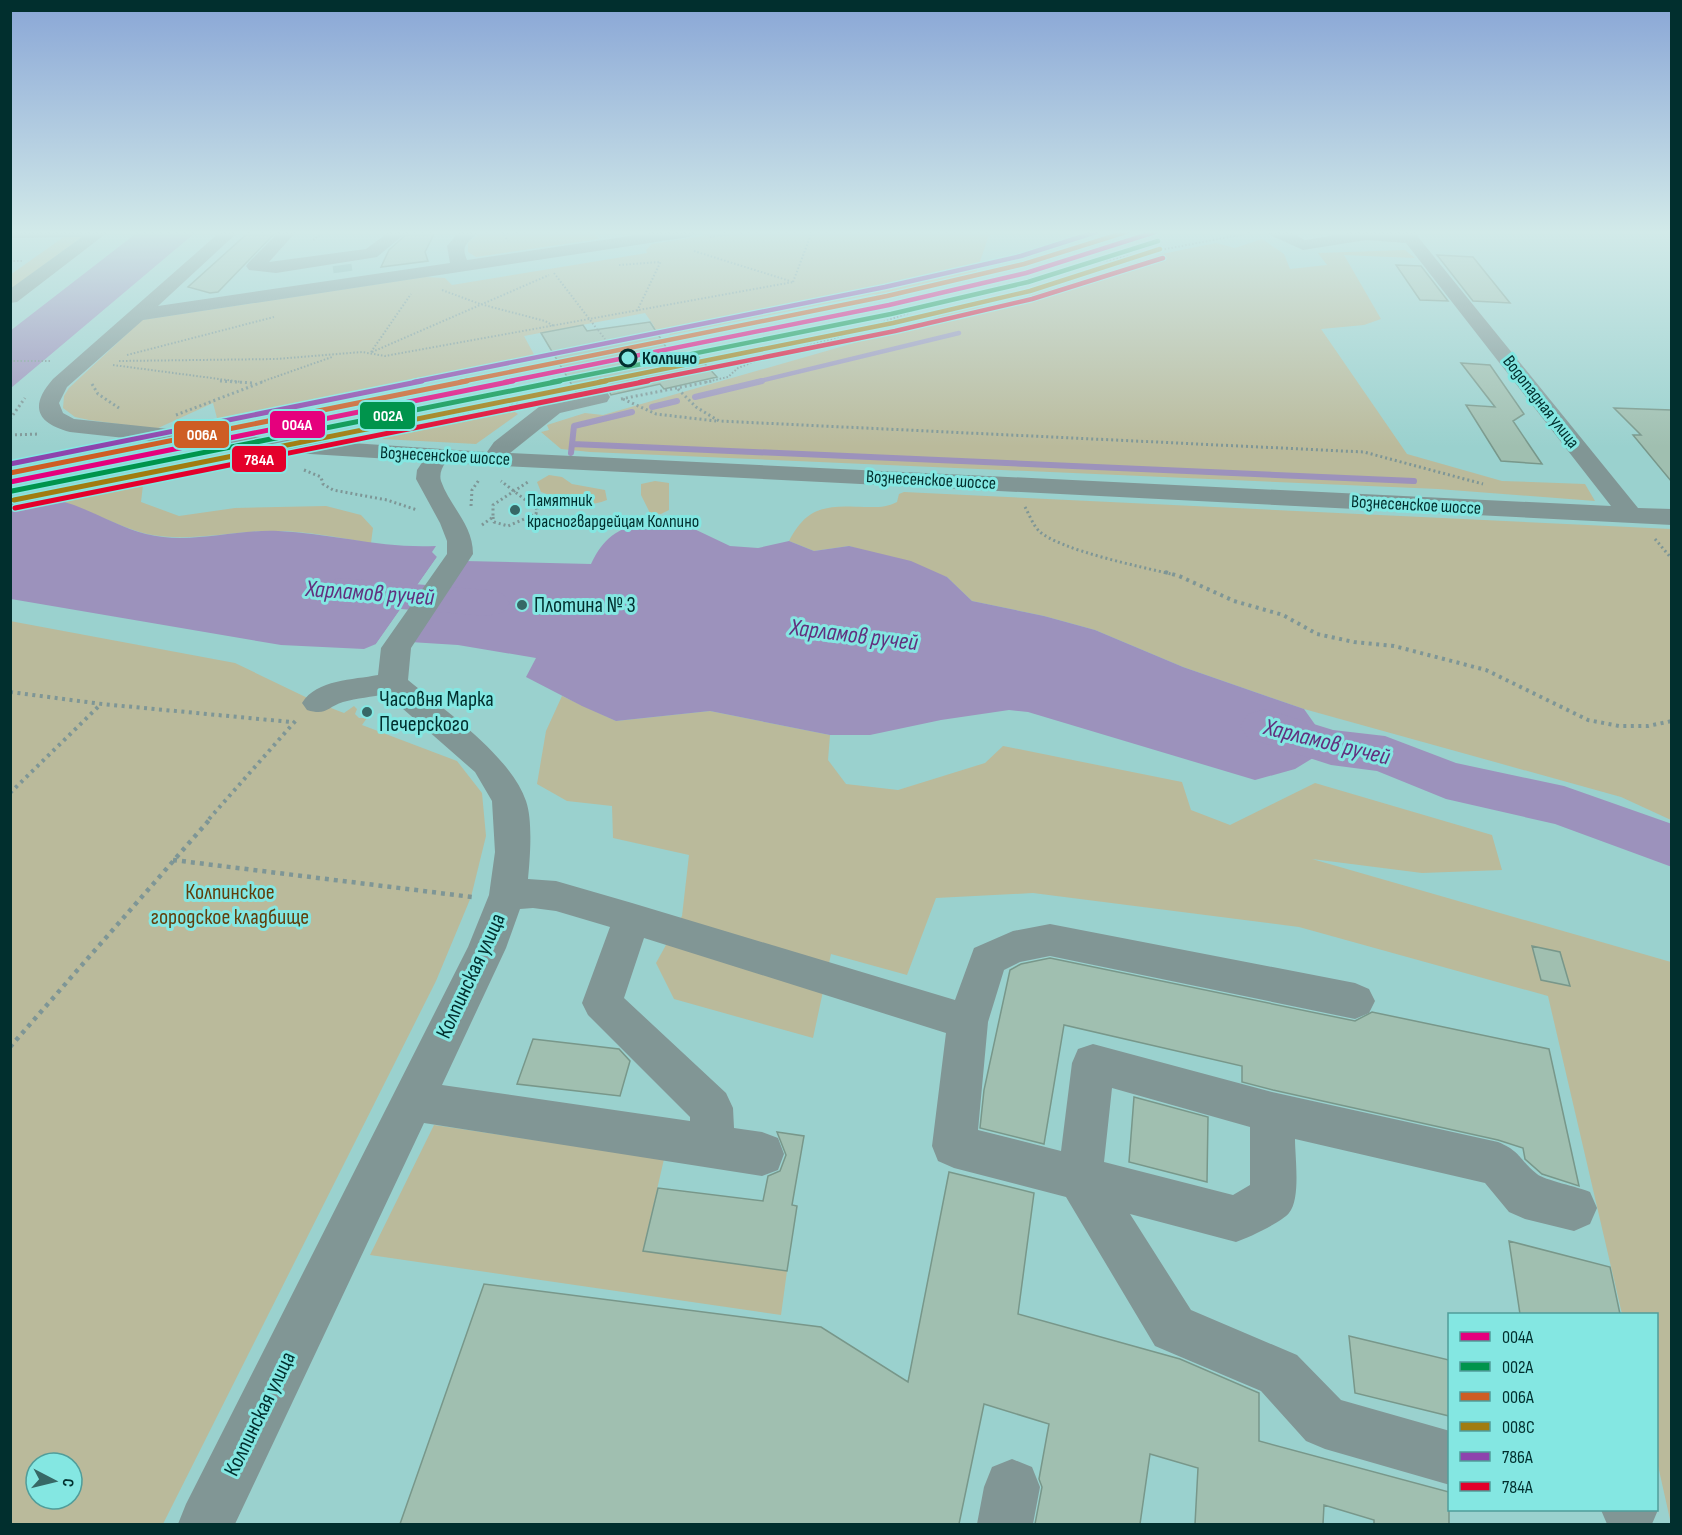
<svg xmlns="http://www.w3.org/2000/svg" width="1682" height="1535" viewBox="0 0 1682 1535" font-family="'Sofia Sans Condensed',sans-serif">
<rect width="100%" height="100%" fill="#9ad1ce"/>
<!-- green -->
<path fill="#baba9b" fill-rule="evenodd" d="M 482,232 L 594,232 L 599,239 L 476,257 L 468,252 L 468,243 Z
M 727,232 L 990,232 L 976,273 L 877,296 L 874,294 L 670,335 L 665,329 L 648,332 L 645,328 L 654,326 L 645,313 L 524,336 L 537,360 L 218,422 L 213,403 L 156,429 L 89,420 L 75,417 L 63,408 L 64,396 L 69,388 L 142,320 L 425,277 L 445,278 L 452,285 L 647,253 L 646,250 L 652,244 Z
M 68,234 L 86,234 L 11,289 L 10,275 Z
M 1262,239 L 1284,254 L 1290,269 L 1327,265 L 1318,253 L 1405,250 L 1415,258 L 1344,255 L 1381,319 L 1364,325 L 1321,329 L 1407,454 L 1502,481 L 1585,484 L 1595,501 L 1438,489 L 590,452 L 561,449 L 541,432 L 549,430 L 547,425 L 585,413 L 603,415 L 910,327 L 967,305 L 989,307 L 1098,276 L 1162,254 L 1216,243 L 1235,248 Z
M 512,410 L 518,414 L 476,444 L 382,439 L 396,431 Z
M 154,475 L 143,485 L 141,502 L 179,516 L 235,508 L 326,506 L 361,515 L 373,528 L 371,543 C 340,538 308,531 276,531 C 233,530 190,543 147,534 C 117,527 85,507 52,499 L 82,488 Z
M 549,475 L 562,477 L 572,484 L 605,490 L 607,500 C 581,510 566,500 541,492 L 537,482 Z
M 655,481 L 669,483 L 669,510 L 661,514 L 650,513 L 641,495 L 641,484 Z
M 904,492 L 1671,529 L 1671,820 L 1621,797 L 1304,709 L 1183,667 L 1095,630 L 1044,616 L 972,601 L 947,577 L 849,546 L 814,551 L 789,541 C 807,506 827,505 864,507 C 877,507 885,508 897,502 L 899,494 Z
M 10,621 L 235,663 L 318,703 L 344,713 L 354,706 L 357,709 L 355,714 L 359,718 L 367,718 L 362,725 L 457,761 L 482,793 L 486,836 L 471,897 L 436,981 L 163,1524 L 11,1524 ZM 36,1463 L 72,1463 L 72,1499 L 36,1499 Z
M 562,696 L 616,721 L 710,711 L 830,735 L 828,760 L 846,784 L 898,790 L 985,763 L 1003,746 L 1182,782 L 1191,810 L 1230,825 L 1315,783 L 1492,835 L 1502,870 L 1422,873 L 1312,859 L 1671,962 L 1671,1524 L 1657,1461 L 1656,1314 L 1622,1314 L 1548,996 L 1299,927 L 1033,893 L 936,898 L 907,975 L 831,954 L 813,1038 L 674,999 L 656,963 L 682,916 L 689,855 L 613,838 L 612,806 L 567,801 L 537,784 L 546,731 Z
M 434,1125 L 664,1159 L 643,1251 L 787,1271 L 781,1315 L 370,1255 Z"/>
<!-- water -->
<path fill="#9c92bc" d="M 138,232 L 196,232 L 11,388 L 10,331 Z
M 21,497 C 39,498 57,499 74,505 C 98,514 122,528 146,534 C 190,545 234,529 278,531 C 331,533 382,549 436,546 L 432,552 L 437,557 L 376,644 L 364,649 L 281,645 L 11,599 L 10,499 Z
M 645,521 L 690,527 L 730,546 L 758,548 L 789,541 L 814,551 L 849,546 L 911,561 L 947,577 L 972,601 L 1044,616 L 1095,630 L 1183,667 L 1304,709 L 1331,747 L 1295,769 L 1255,780 L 1028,712 L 1009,710 L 941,720 L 870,735 L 830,735 L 710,711 L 616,721 L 582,706 L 526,677 L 536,658 L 458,645 L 410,642 L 465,561 L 591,564 C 604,537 616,530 645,521 Z"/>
<!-- pier -->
<path fill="#9ad1ce" d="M 437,557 L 440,559 L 379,644 L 376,644 Z"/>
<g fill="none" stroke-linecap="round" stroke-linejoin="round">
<!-- stream-far1 -->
<path stroke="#9c92bc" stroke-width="4.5" d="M 756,382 L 959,333"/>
<!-- stream -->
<path stroke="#9c92bc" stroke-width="6" d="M 695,397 L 762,381
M 652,407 L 677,401
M 573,444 L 1414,481
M 571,453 L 574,426 L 632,412"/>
<!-- river -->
<path fill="#9c92bc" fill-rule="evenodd" d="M 339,578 L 488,590 L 503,594 L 510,603 L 503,612 L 488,616 L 339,604 L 324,600 L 318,591 L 324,582 Z
M 1265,709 L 1333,730 L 1385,736 L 1456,763 L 1564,786 L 1672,824 L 1672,867 L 1555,824 L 1446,799 L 1377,771 L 1331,765 L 1248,738 L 1240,726 L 1248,714 Z"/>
</g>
<!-- building -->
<path fill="#a0bfb0" stroke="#78978a" stroke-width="1.5" d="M 249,232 L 276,232 L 218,292 L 210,293 L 188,287 Z
M 409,232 L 435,232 L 425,252 L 428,261 L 381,267 L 389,250 Z
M 1437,255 L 1473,257 L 1510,303 L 1473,301 Z
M 1396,265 L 1421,266 L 1448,301 L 1420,300 Z
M 650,322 L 673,358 L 695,353 L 717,377 L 664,389 L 660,384 L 611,395 L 609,391 L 600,387 L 576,392 L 541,333 L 583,325 L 587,331 Z
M 1461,363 L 1490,365 L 1524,414 L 1513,421 L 1542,464 L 1501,461 L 1466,405 L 1495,407 Z
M 1614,408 L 1671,410 L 1671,481 L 1633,435 L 1641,435 Z
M 1532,946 L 1560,952 L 1570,986 L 1541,980 Z
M 1050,958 L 1355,1021 L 1372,1012 L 1549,1049 L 1579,1186 L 1542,1174 L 1525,1159 L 1523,1148 L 1498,1140 L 1273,1090 L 1242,1082 L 1242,1066 L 1064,1025 L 1044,1144 L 980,1128 L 984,1090 L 1010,970 L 1021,964 Z
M 533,1039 L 619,1049 L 630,1061 L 620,1096 L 517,1084 Z
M 1134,1097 L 1208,1117 L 1207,1182 L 1129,1162 Z
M 777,1132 L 804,1136 L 792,1205 L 797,1206 L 787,1271 L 643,1251 L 658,1188 L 763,1201 L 768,1176 L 780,1171 L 786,1155 Z
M 949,1172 L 1034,1193 L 1018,1314 L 1180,1359 L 1259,1393 L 1259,1441 L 1449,1492 L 1449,1524 L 1374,1524 L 1374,1520 L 1324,1505 L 1323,1524 L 1195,1524 L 1198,1468 L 1150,1454 L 1140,1524 L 1035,1524 L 1042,1487 L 1039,1479 L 1049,1424 L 984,1404 L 959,1524 L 400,1524 L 484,1284 L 821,1327 L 908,1382 Z
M 1509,1241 L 1610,1267 L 1620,1314 L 1520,1314 Z
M 1349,1336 L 1449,1360 L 1449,1416 L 1355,1393 Z"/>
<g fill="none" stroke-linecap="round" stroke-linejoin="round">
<!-- minor-tunnel -->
<path stroke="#7bb1ae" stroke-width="19" stroke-dasharray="19 9" stroke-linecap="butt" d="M 342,265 L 343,272"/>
<!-- path-far3 -->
<path stroke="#7e9696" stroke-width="2" stroke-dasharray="1.5 2" stroke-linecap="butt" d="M 502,232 L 508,241
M 503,234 L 522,232
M 710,237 L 746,232
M 313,240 L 324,232
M 694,251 L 790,281
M 10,261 L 22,261
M 619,265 L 660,262
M 554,273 L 597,329
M 793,282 L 812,232
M 442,290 L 480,304 L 545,321 L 554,326
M 637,311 L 661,261
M 598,330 L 605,339
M 371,352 L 411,294
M 372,352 L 549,275
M 127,355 L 274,317
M 10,361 L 52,361
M 119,361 L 276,359 L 362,352 L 385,356 L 793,282
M 113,365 L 242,382
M 261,382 L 332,357
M 706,382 L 728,377 L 738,368 L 758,360 L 859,331 L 938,302 L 1098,262 L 1255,232"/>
<!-- path-far2 -->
<path stroke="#7e9696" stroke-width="3" stroke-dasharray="2 3" stroke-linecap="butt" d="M 220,381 L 254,383
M 92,384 L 98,394 L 119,408
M 678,389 L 696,407 L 719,421 L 1364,452 L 1483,484
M 621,399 L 712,381
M 623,399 L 656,414 L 716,421
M 176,415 L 265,381
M 10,419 L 25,398
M 363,427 L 398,424 L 518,403
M 10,435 L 39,434
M 304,470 L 321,477 L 323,484 L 333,490 L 387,500 L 417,510
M 471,506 L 472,490 L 479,480
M 1025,507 C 1029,514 1033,525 1039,531 C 1059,550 1142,567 1171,574
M 493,517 L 494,522 L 508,526 L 536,514 L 537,509 L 501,481
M 482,525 L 493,517 L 493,505 L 528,482
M 1655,539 L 1672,559"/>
<!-- path-far1 -->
<path stroke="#7e9696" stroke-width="4" stroke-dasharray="3 4.5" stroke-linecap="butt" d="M 1165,572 L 1179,576 L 1234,601 L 1283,615 L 1317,634 L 1354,642 L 1394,646 L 1486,670 L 1588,720 L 1619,726 L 1648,726 L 1672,721
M 10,692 L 102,704 L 291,722
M 10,793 L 101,704
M 209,819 L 298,718"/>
<!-- path -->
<path stroke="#7e9696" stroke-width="4.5" stroke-dasharray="4 5" stroke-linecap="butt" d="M 173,860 L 472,897
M 10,1047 L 211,818"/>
<!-- minor -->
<path fill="#819695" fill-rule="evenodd" d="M 10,232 L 108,232 L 17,302 L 10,303 L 10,289 L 82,237 L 10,238 Z
M 220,232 L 238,232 L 158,306 L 450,263 L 447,246 L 459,232 L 478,232 C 469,243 460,244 467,260 L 657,232 L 697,232 L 689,237 L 143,320 L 67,387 L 59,403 L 63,413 L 74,419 L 216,434 L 487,452 L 494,442 L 544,403 L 599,391 L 607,392 L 610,397 L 607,402 L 560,413 L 510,453 L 1611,506 L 1406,243 L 1366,240 L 1303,250 L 1270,235 L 1268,232 L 1289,232 L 1305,240 L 1355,232 L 1414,232 L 1638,508 L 1672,509 L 1672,525 L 445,463 C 442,468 439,474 441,481 C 450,507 473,524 473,554 L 411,648 L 408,680 C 444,710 510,755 526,801 C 533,821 530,858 528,879 L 556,881 L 632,903 L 955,1000 L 974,948 L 1013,931 L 1050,924 L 1355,983 L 1369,989 L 1375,1001 L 1369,1013 L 1355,1019 L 1050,956 L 1020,962 L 1004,970 L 988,1022 L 978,1130 L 1061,1151 L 1072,1063 L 1078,1049 L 1093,1044 L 1272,1092 L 1498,1142 C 1522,1152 1519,1160 1537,1174 C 1544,1180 1579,1187 1590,1192 L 1597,1208 L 1590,1224 L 1574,1231 L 1525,1219 L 1509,1212 L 1485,1183 L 1295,1139 C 1295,1157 1301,1199 1289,1213 C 1282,1222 1248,1238 1236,1242 L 1130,1214 L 1191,1310 L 1297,1355 L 1341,1400 L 1450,1431 L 1450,1485 L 1325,1449 L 1306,1441 L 1261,1391 L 1155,1346 L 1066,1197 L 954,1168 L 938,1161 L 932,1146 L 946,1033 L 644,938 L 624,998 L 726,1093 L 733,1108 L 734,1128 L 762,1132 L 778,1138 L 784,1154 L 778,1170 L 762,1176 L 424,1123 L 235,1524 L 178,1524 L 186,1504 L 468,947 L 489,895 L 495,852 L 492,801 L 475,772 L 386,694 C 372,697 357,698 343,702 C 327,707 327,716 307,710 L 302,703 C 317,679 353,680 378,675 L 381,648 L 447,554 L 447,541 L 440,523 L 416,479 L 417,470 L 423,461 L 216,448 L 70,432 C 35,423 30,405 53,379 ZM 533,908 L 556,911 L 610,927 L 582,1003 L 588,1015 L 690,1117 L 690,1121 L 442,1085 L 506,948 L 520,909 ZM 1112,1088 L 1250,1127 L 1250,1185 L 1233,1195 L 1104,1162 Z
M 279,232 L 296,232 L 269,262 L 366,249 L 389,232 L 407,232 L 377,257 L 371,258 L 276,273 L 249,270 L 246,266 L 249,262 Z
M 1012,1459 L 1032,1467 L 1040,1487 L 1033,1524 L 977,1524 L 984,1487 L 992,1467 Z
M 1656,1506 L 1658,1510 L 1652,1524 L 1607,1524 L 1601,1510 L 1656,1510 Z"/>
<!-- rail-1-far1 casing -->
<g stroke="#84e7e2" stroke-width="7">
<path id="rail-1-far1" d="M 505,382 L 889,305 L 1026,273 L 1155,232"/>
</g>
<!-- rail-1 casing -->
<g stroke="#84e7e2" stroke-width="8">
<path id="rail-1" d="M 10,482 L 513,381"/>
</g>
<!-- rail-2-far1 casing -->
<g stroke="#84e7e2" stroke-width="7">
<path id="rail-2-far1" d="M 552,382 L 891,314 L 1028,282 L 1158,241"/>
</g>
<!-- rail-2 casing -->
<g stroke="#84e7e2" stroke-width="8">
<path id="rail-2" d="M 12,491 L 560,381"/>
</g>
<!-- rail-3-far1 casing -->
<g stroke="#84e7e2" stroke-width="7">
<path id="rail-3-far1" d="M 460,382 L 887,296 L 1024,264 L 1126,232"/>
</g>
<!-- rail-3 casing -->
<g stroke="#84e7e2" stroke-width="8">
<path id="rail-3" d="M 10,473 L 467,381"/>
</g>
<!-- rail-4-far1 casing -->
<g stroke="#84e7e2" stroke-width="7">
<path id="rail-4-far1" d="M 599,382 L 893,323 L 1030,291 L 1160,249"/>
</g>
<!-- rail-4 casing -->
<g stroke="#84e7e2" stroke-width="8">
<path id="rail-4" d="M 14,500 L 606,381"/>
</g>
<!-- rail-5-far1 casing -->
<g stroke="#84e7e2" stroke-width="7">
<path id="rail-5-far1" d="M 414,382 L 885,287 L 1021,256 L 1096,232"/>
</g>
<!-- rail-5 casing -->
<g stroke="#84e7e2" stroke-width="8">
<path id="rail-5" d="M 10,464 L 422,381"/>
</g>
<!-- rail-6-far1 casing -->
<g stroke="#84e7e2" stroke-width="7">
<path id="rail-6-far1" d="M 640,382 L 895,331 L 1032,299 L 1163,258"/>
</g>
<!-- rail-6 casing -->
<g stroke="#84e7e2" stroke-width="8">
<path id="rail-6" d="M 15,508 L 648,381"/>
</g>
<!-- rail-1-far1 -->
<use href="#rail-1-far1" stroke="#e5007d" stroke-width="4.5"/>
<!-- rail-1 -->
<use href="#rail-1" stroke="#e5007d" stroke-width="5"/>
<!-- rail-2-far1 -->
<use href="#rail-2-far1" stroke="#00944c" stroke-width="4.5"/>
<!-- rail-2 -->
<use href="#rail-2" stroke="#00944c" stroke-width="5"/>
<!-- rail-3-far1 -->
<use href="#rail-3-far1" stroke="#ce5d24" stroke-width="4.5"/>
<!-- rail-3 -->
<use href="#rail-3" stroke="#ce5d24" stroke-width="5"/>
<!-- rail-4-far1 -->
<use href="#rail-4-far1" stroke="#a17c10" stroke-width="4.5"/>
<!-- rail-4 -->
<use href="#rail-4" stroke="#a17c10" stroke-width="5"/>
<!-- rail-5-far1 -->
<use href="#rail-5-far1" stroke="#8e44ad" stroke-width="4.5"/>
<!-- rail-5 -->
<use href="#rail-5" stroke="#8e44ad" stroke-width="5"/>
<!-- rail-6-far1 -->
<use href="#rail-6-far1" stroke="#e4002b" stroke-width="4.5"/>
<!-- rail-6 -->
<use href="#rail-6" stroke="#e4002b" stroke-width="5"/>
</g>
<!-- sky -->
<linearGradient id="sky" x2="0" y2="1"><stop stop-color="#89a6d6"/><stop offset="0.52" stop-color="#d2eae9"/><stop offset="1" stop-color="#d2eae9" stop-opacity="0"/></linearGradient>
<rect width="1682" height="447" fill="url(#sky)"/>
<!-- markers -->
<circle fill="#84e7e2" stroke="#012f2e" stroke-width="3" cx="628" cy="358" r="8"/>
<g fill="#376866" stroke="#84e7e2" stroke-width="2">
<circle cx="515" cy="510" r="6"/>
<circle cx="522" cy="605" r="6"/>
<circle cx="367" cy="712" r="6"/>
</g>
<g text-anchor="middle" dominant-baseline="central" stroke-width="6" stroke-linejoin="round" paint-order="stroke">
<!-- far-stop labels -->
<g font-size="18" font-weight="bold" fill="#012f2e" stroke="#84e7e2" text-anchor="start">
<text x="642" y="358">Колпино</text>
</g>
<!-- far-street labels -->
<g font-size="18" fill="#012f2e" stroke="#84e7e2">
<text transform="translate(1541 402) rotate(52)">Водопадная улица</text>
<text transform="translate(445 456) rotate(3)">Вознесенское шоссе</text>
<text transform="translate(931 480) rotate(3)">Вознесенское шоссе</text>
<text transform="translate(1416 505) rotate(3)">Вознесенское шоссе</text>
</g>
<!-- far-poi labels -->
<g font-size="18" fill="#012f2e" stroke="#84e7e2" text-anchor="start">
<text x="527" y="500">Памятник<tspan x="527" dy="21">красногвардейцам Колпино</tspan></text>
</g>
<!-- poi labels -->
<g font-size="22" fill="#012f2e" stroke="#84e7e2" text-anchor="start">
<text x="534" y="605">Плотина № 3</text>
<text x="379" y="699">Часовня Марка<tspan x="379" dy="25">Печерского</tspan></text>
</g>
<!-- park labels -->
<g font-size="22" fill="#613f0c" stroke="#84e7e2">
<text x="230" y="892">Колпинское<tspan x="230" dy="25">городское кладбище</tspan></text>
</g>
<!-- street labels -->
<g font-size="22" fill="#012f2e" stroke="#84e7e2">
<text transform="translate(471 976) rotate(-65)">Колпинская улица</text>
<text transform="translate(260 1414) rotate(-64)">Колпинская улица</text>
</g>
<!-- water labels -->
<g font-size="24" font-style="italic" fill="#62307e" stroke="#84e7e2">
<text transform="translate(370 593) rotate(4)">Харламов ручей</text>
<text transform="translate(854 635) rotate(7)">Харламов ручей</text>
<text transform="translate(1327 742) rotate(14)">Харламов ручей</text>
</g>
</g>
<g stroke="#84e7e2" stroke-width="2">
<rect x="359" y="401" width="57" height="29" rx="6" fill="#00944c"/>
<rect x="269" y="410" width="57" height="29" rx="6" fill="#e5007d"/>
<rect x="173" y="420" width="57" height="29" rx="6" fill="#ce5d24"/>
<rect x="231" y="445" width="56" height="28" rx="6" fill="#e4002b"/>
</g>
<g font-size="16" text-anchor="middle" font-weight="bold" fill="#fff">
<text x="388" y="421">002А</text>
<text x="297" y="430">004А</text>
<text x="202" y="440">006А</text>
<text x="259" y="465">784А</text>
</g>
<!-- border -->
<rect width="1682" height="1535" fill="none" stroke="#012f2e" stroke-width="24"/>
<!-- legend -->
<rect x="1448" y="1313" width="210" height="198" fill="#84e7e2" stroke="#509d9a" stroke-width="1.5"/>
<rect x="1460" y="1332" width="30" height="9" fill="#e5007d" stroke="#509d9a" stroke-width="1.5"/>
<text x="1502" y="1343" font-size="18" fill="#012f2e">004А</text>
<rect x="1460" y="1362" width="30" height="9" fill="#00944c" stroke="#509d9a" stroke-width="1.5"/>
<text x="1502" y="1373" font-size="18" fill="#012f2e">002А</text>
<rect x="1460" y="1392" width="30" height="9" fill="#ce5d24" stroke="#509d9a" stroke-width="1.5"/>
<text x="1502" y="1403" font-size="18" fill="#012f2e">006А</text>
<rect x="1460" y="1422" width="30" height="9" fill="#a17c10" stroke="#509d9a" stroke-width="1.5"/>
<text x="1502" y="1433" font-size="18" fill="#012f2e">008С</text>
<rect x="1460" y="1452" width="30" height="9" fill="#8e44ad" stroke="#509d9a" stroke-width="1.5"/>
<text x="1502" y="1463" font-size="18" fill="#012f2e">786А</text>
<rect x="1460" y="1482" width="30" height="9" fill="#e4002b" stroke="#509d9a" stroke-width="1.5"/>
<text x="1502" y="1493" font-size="18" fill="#012f2e">784А</text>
<!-- north arrow -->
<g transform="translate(54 1481) rotate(97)"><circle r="28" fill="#84e7e2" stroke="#509d9a" stroke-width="1.5"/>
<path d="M0-4.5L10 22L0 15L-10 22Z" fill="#376866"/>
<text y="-9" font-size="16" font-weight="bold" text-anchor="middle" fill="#012f2e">С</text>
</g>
</svg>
